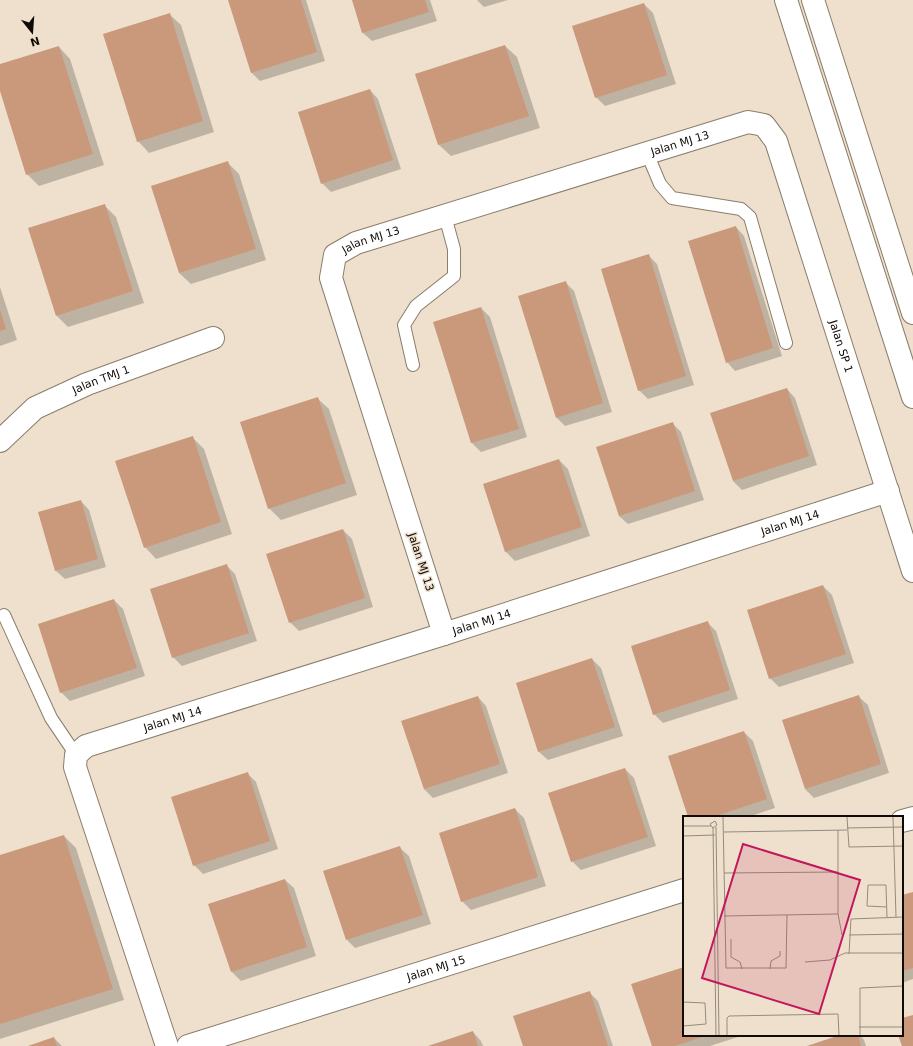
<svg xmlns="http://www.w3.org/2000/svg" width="913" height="1046" viewBox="0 0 913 1046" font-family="'DejaVu Sans',sans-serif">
<rect width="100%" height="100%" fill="#eee0cc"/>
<!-- shadow -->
<path fill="#0003" d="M 229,0 L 306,0 L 325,61 L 260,81 L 251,72 Z
M 353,0 L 430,0 L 437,21 L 372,41 L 363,33 Z
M 477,0 L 508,0 L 484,7 Z
M 644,4 L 653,13 L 676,84 L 605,106 L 596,97 Z
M 169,14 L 181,25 L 214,132 L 149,153 L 138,141 Z
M 505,46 L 517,57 L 540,128 L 451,156 L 439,145 L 416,75 Z
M 59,47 L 70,59 L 104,165 L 39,186 L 27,174 L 0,88 L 0,65 Z
M 370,90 L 378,99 L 401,169 L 331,192 L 322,183 Z
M 227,162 L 239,174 L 266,260 L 191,284 L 179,273 Z
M 104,205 L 116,217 L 144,303 L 68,327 L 57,316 Z
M 736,227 L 744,236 L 782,356 L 735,371 L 727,362 Z
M 648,255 L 657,264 L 694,385 L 648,399 L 639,390 Z
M 566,283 L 574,291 L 612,412 L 565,426 L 556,417 Z
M 0,287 L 17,340 L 0,346 Z
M 481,308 L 490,317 L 527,437 L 481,452 L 472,443 L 435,322 Z
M 787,389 L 795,398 L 817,465 L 742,490 L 733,481 Z
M 317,398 L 329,409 L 357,495 L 281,520 L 269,508 Z
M 673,424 L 681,432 L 704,500 L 628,524 L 619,516 Z
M 192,437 L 204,449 L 232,534 L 156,559 L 145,547 Z
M 559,460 L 568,469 L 590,536 L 515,561 L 506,552 L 484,484 Z
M 81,501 L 89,510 L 106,567 L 65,579 L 56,571 Z
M 343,530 L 352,539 L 373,607 L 299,631 L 290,622 Z
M 226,565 L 235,574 L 257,641 L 182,666 L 173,657 Z
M 823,586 L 832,595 L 854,663 L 779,687 L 770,678 Z
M 114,600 L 123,609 L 145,676 L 70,701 L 61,692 Z
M 707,622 L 716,631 L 738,699 L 663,723 L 654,714 Z
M 592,659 L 601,668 L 623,736 L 548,760 L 539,752 Z
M 478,697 L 486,706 L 508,773 L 433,798 L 424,789 L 402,721 Z
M 859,697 L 868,705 L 889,773 L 814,798 L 805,789 Z
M 744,732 L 753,741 L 775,808 L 748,817 L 689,817 Z
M 625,769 L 634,778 L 656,846 L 581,870 L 572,861 Z
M 247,773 L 256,782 L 278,849 L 203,874 L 194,865 Z
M 515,809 L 524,818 L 546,886 L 471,910 L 462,901 Z
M 64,836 L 76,848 L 124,1000 L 0,1039 L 0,856 Z
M 400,848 L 409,856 L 431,924 L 355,948 L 347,940 Z
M 285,880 L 294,888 L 316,956 L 241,981 L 232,972 L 210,904 Z
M 913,893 L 913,979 L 902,983 L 902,896 Z
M 684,968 L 684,1035 L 738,1035 L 738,1037 L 710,1046 L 653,1046 Z
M 589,992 L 598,1001 L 613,1046 L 524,1046 Z
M 473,1032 L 481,1041 L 483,1046 L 430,1046 Z
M 843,1035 L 860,1035 L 864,1040 L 866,1046 L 809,1046 Z
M 54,1038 L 62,1046 L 31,1046 Z"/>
<!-- building -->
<path fill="#ca987b" d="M 228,0 L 301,0 L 317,52 L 251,73 Z
M 352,0 L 425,0 L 429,12 L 362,33 Z
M 644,3 L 667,75 L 595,98 L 572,26 Z
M 170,13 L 203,121 L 137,142 L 103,34 Z
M 505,45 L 529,116 L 438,145 L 415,74 Z
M 59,46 L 93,154 L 26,175 L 0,91 L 0,64 Z
M 370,89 L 393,160 L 321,184 L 298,112 Z
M 228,161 L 256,249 L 179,273 L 151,186 Z
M 105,204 L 133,291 L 56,316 L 28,228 Z
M 736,226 L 773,348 L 726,363 L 688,241 Z
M 649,254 L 686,376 L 638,391 L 601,269 Z
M 566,281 L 603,403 L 556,418 L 518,296 Z
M 481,307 L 519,429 L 471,443 L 433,322 Z
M 0,310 L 6,329 L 0,331 Z
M 787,388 L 809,456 L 733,481 L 710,413 Z
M 318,397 L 346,483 L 268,509 L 240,422 Z
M 673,422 L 695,491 L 619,516 L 596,447 Z
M 193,436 L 221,522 L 144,548 L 115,461 Z
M 559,459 L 582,527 L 505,552 L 483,484 Z
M 81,500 L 98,559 L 55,571 L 38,512 Z
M 343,529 L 365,598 L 289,623 L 266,554 Z
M 227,564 L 249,633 L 172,658 L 150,589 Z
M 823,585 L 846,654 L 769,679 L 747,610 Z
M 114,599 L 137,668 L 60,693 L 38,624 Z
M 708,621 L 730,690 L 653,715 L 631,646 Z
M 592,658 L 615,727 L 538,752 L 516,683 Z
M 859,695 L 881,764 L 805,789 L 782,720 Z
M 478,696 L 500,764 L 424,789 L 401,721 Z
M 744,731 L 767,799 L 713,817 L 688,817 L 668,756 Z
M 625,768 L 648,837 L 571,862 L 548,793 Z
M 248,772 L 270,841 L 193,866 L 171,797 Z
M 515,808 L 538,877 L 461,902 L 439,833 Z
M 64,835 L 113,989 L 0,1024 L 0,855 Z
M 400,846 L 423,915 L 346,940 L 323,871 Z
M 285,879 L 307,947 L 231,972 L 208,904 Z
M 913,892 L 913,968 L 902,971 L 902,895 Z
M 684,967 L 684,1035 L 708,1035 L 675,1046 L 652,1046 L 631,984 Z
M 590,991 L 608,1046 L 523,1046 L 513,1016 Z
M 913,1015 L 913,1046 L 902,1046 L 898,1035 L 902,1035 L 902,1018 Z
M 473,1031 L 478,1046 L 428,1046 Z
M 840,1035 L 858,1035 L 861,1046 L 807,1046 Z
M 54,1037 L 57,1046 L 28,1046 Z"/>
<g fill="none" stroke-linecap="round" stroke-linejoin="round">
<!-- lane casing -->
<g stroke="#8a7d6b" stroke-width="14">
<path id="lane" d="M 647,153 L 660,184 L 672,198 L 741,209 L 750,217 L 786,343
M 413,365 L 404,325 L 416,306 L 454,276 L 454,249 L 445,216
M 4,615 L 51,718 L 76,755"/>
</g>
<!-- street casing -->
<g stroke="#8a7d6b" stroke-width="24">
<g id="street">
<path d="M 786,0 L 913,397"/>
<path d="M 813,0 L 913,313"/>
<path id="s1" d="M 0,441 L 35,408 L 87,384 L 213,338"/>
<path id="s2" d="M 444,634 L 331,278 L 335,255 L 356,243 L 748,122 L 764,125 L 776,141 L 913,571"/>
<path d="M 902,821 L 913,818"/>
<path id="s3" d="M 167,1046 L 75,767 L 76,755 L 86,746 L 444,634 L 888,491"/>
<path id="s4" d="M 188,1046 L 684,890"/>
</g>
</g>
<!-- lane -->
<use href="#lane" stroke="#fff" stroke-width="12"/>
<!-- street -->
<use href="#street" stroke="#fff" stroke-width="22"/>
</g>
<g text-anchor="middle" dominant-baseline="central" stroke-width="3" stroke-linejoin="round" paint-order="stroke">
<!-- street labels -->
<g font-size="11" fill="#100b06" stroke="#eee0cc">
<text stroke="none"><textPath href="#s2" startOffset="760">Jalan MJ 13</textPath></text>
<text stroke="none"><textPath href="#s2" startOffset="436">Jalan MJ 13</textPath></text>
<text stroke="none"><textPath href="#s2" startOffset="1083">Jalan SP 1</textPath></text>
<text stroke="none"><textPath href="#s1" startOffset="120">Jalan TMJ 1</textPath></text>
<text stroke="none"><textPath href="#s3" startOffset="1058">Jalan MJ 14</textPath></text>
<text transform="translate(421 562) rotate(72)">Jalan MJ 13</text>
<text stroke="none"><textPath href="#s3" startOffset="734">Jalan MJ 14</textPath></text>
<text stroke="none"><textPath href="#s3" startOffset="410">Jalan MJ 14</textPath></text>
<text stroke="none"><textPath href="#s4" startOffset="260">Jalan MJ 15</textPath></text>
</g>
</g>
<!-- overview -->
<g transform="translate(683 816)">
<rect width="220" height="220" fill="#eee0cc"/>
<path fill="none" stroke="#958b7d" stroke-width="1" d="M 40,1 L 43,152 L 103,152 L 104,99M 164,1 L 166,31 L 220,30M 210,1 L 213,101M 0,10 L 28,10M 33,11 L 36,219M 30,12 L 34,9 L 32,5 L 27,8 L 30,12 L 33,219M 164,12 L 220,11M 155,14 L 155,98 L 159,119M 41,16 L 164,14M 0,20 L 32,19M 41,57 L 155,56M 204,91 L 184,90 L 185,69 L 203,69 L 203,71 L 204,101M 41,100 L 155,98M 166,119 L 220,118M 48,123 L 48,141 L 57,146 L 59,153M 166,138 L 168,103 L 220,101M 122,146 L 147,144 L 162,137 L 220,137M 87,153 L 88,145 L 97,140 L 97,135M 0,186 L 22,187 L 23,208 L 0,210M 176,211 L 220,211M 44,219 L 44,202 L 46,200 L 155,198 L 156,219M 177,219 L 177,172 L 220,170"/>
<path fill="#c2185b" fill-opacity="0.15" stroke="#c2185b" stroke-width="2" d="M 60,28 L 177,64 L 136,198 L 19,162 Z"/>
<rect width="220" height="220" fill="none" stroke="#100b06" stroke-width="2"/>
</g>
<!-- north arrow -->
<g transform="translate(32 32) rotate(163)" stroke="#eee0cc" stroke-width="3" paint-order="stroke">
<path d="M0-3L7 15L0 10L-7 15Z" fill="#100b06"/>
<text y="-6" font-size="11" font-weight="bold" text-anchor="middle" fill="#100b06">N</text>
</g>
</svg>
